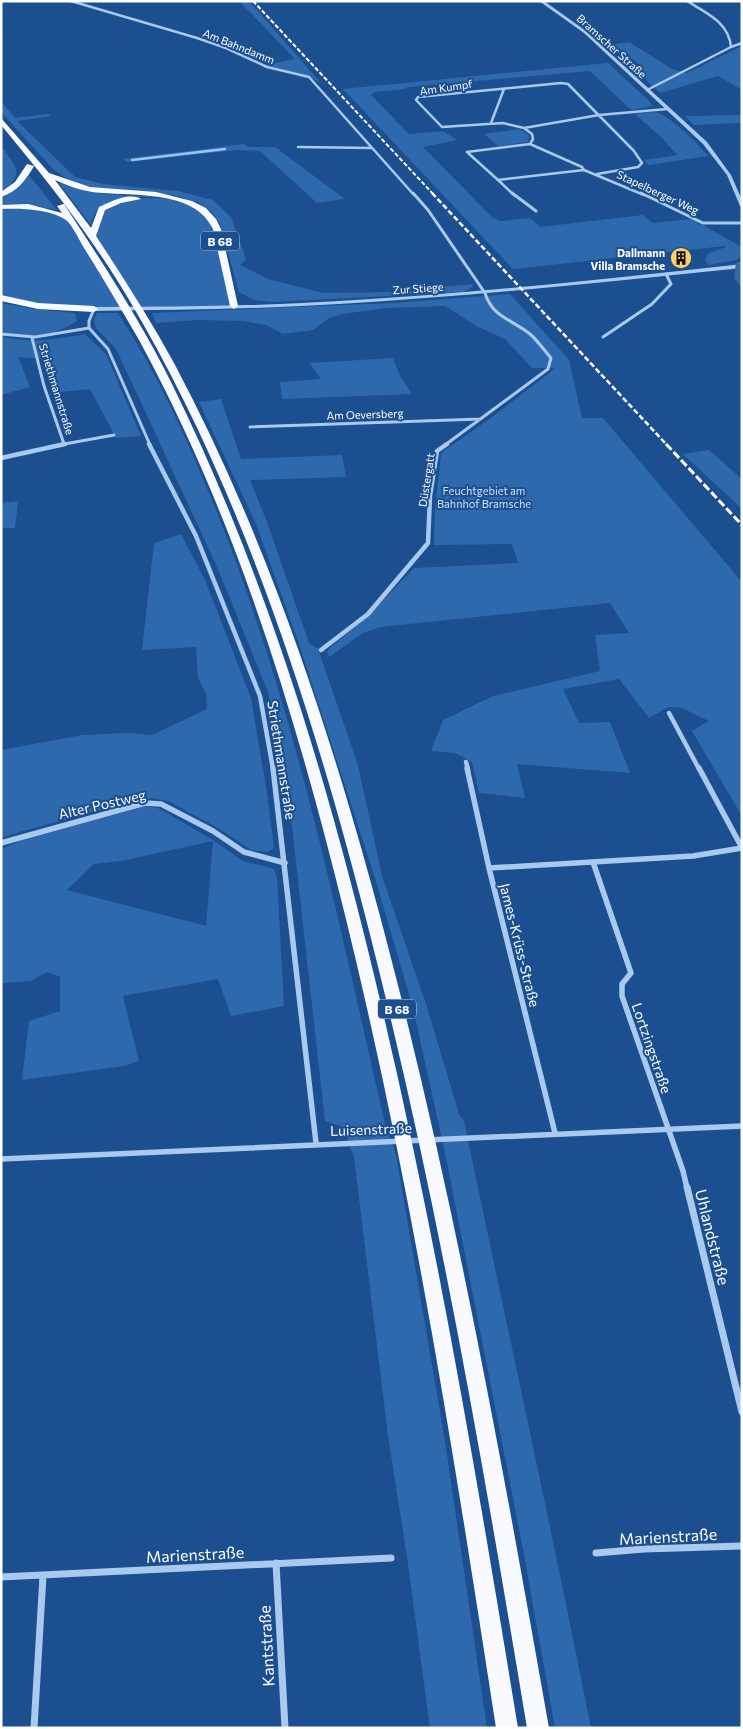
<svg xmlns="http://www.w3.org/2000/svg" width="743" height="1729" viewBox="0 0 743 1729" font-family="Commissioner,sans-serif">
<rect width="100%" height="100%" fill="#1b4f8f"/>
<!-- green -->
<path fill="#2e69ad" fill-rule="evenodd" d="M 239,1 L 249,1 L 321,83 L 310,77 L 265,65 L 295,59 Z
M 629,42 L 672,69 L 687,73 L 742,46 L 742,90 L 718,76 L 660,93 L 646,80 L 642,68 L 634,60 L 609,45 Z
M 608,63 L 646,98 L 653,106 L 631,110 L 590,71 L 408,87 L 405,89 L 375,92 L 371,95 L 409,134 L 443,131 L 457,140 L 423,147 L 493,218 L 501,221 L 530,218 L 540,227 L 643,215 L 653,223 L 692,219 L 742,247 L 742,255 L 737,260 L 708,265 L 705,259 L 709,253 L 726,247 L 725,246 L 513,269 L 343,89 Z
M 1,101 L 15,118 L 48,114 L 52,116 L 17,121 L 75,177 L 103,184 L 178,191 L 213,200 L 231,217 L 246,259 L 240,265 L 268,279 L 323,293 L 394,292 L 472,284 L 473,286 L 464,292 L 272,302 L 254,300 L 239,292 L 220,224 L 211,211 L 198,202 L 172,195 L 97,188 L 79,184 L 66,178 L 54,170 L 1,112 Z
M 654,112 C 668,113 699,145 708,156 L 649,165 L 644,160 L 677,155 L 662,138 L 635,114 Z
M 742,115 L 742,123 L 694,125 L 685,116 Z
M 518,129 L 526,132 L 529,136 L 528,142 L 498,146 L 484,134 Z
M 244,144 L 248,147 L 275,147 L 345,199 L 317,203 L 260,151 L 237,150 L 128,162 L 123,159 Z
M 1,145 C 15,166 27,174 1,192 Z
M 29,175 L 57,210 L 31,205 L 1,206 L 1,198 C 13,192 22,187 29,175 Z
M 58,182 C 88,197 126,194 159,197 C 135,197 96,194 91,225 Z
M 158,198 C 179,199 196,204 211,219 C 216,225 231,293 234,306 L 139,309 L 92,235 L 102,209 L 130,199 Z
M 31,206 L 45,208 L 70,219 L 127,309 L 65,309 L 1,298 L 1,207 Z
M 510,294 L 569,360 L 582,418 L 603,418 L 742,582 L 742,816 L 692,731 L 709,721 L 682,708 L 668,707 L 649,718 L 619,679 L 563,689 L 579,723 L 610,722 L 630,773 L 517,764 L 525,798 L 479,793 L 472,762 L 455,753 L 431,751 L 443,720 L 493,696 L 600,671 L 595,635 L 629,633 L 610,603 L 381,627 L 363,633 L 329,657 L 327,652 L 330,648 L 369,615 L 414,568 L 518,563 L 512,544 L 434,545 L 435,509 L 441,454 L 445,450 L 488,420 L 552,371 L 554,368 L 532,368 L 505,339 L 478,327 L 445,306 L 387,308 L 342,314 L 329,318 L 313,330 L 283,334 L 266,325 L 244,321 L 199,320 L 156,323 L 152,313 L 394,303 Z
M 1,303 L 34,309 L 75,313 L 77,321 C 54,337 28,338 1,332 Z
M 97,313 L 118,313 C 157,373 187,439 214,505 C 295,704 337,916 385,1124 L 396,1155 L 445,1441 L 487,1728 L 430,1728 L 407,1557 L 388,1436 L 354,1157 L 343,1127 L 325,1121 L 288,791 L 268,692 L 218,569 L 151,424 L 116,349 L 96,328 L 94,321 Z
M 85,334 L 106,354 L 141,436 L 116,438 L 90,389 L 52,393 L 42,359 L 18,357 L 30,387 L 1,395 L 1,336 C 28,344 58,339 85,334 Z
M 393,358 L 400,376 L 412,394 L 282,399 L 280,382 L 321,379 L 309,363 Z
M 221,399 L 241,459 L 342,455 L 346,477 L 250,480 L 267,522 L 309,643 L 318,649 L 358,765 L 382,876 L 427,1007 L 459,1114 L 464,1121 C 506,1323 551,1525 591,1728 L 555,1728 L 523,1549 L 445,1153 L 413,1008 L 375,878 L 299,644 L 256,524 L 199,402 Z
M 709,450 L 742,479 L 742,509 L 683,454 Z
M 18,501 L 15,528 L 1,528 L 1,503 Z
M 181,534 L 205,580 L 251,698 L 267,792 L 274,848 L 268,852 L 251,850 L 218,828 L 168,801 L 151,798 L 133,801 L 23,831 L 1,838 L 1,750 L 82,735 L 128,733 L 152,735 L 207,709 L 206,694 L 198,677 L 196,647 L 142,650 L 154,543 Z
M 146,806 L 158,808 L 213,840 L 243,861 L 274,869 L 277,878 L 284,1006 L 231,1016 L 218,979 L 123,996 L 139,1061 L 124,1066 L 22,1080 L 29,1021 L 60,1011 L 60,977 L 47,972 L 31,981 L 1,983 L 1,849 L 23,840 ZM 213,841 L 206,926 L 67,890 L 94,864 L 121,861 Z"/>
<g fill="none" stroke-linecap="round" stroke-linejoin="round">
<!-- stream -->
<path stroke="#9cc4f0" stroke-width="2.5" d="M 132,160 L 225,149"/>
<!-- minor-far4 -->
<path stroke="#a9c9ee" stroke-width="2.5" d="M 71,1 L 197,38 L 226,48 L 267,67 L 309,77 L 414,195
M 731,47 L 742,43
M 647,90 L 731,47 C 729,22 706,13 687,1
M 491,123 L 504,89
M 524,128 L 503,123 L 442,127 L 416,100 L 418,97 L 561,83 L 568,84 L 634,151 L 642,163 L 638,167 L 597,174
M 530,144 L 467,152 L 498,180 L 584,170
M 298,147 L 372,148
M 498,180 L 514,195
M 644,195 L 584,170 L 582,167 L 530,144 L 533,139 L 532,134 L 524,128 L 599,115 L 667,109"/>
<!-- minor-far3 -->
<path stroke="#a9c9ee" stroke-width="3" d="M 413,193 L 428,210 L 485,293 C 492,317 513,320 530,334 C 538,341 544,350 551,358 L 548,369 L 445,445
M 512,193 L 536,211
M 641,193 L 703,223 L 742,223
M 94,309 L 89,321 L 89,328 L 108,349 L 150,445
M 1,334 L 35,337 L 89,328
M 603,337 L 652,304 L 671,284 L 666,274
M 32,338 L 44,386 L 64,444
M 250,427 L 481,419
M 59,445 L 114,435"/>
<!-- minor-far2 -->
<path stroke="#a9c9ee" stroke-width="4.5" d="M 149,444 L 196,536 L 260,696 L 273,769
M 1,458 L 65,444
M 321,650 L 368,614 L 428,543 L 430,496 L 437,451 L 447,444
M 669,713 L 699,769
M 466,762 L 468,769"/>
<!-- minor-far1 -->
<path stroke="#a9c9ee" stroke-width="5.5" d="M 273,768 L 316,1143
M 467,768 L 489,868 L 555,1133
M 699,768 L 742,848
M 1,843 L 145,803 L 161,804 L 213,831 L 244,852 L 285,863
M 593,862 L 631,973 L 622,984 L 622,996 L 683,1171 L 687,1188
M 489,868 L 693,856 L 742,848
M 1,1159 L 742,1126"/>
<!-- minor -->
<path stroke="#a9c9ee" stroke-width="7" d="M 687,1187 L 742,1412
M 596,1553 L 644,1549 L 742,1546
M 276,1563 L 285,1728
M 1,1577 L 391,1558
M 34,1728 L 43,1576"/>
<!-- tertiary -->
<path fill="#a9c9ee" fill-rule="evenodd" d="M 539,1 L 544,1 L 586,31 L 707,142 L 731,175 L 742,200 L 742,207 L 740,206 L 727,175 L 703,144 L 584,33 Z
M 742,264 L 742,268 C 608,282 474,296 339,304 C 258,309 176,310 94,311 L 91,309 L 94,307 C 176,307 258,306 339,301 C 474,293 608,279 742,264 Z"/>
<!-- trunk -->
<path fill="#f8faff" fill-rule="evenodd" d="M 1,118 L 49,173 L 90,187 L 156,192 L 192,201 L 206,208 L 216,219 L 221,229 L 238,306 L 234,309 L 230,306 L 213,229 C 194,188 129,197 92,192 C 79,190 66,185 55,180 L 91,228 L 99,207 C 110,202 129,192 141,199 L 121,203 L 105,210 L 96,236 C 123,277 150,319 174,363 C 280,563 347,782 402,1001 C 462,1241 506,1484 549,1728 L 527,1728 C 486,1482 444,1237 385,995 C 328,760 253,507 128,298 C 91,236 47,180 1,125 Z
M 27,164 L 34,166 C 26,180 17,192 1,197 L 1,192 L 15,182 Z
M 28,204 L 62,213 L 57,206 L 64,204 C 102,262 141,321 172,384 C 268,579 330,788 380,1000 C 437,1240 478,1484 518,1728 L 496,1728 C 454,1455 411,1183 345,915 C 296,717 237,520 139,340 C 121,309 103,278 84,248 C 79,240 73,226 66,220 C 51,209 19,208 1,209 L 1,205 Z
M 1,295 L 38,303 L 94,306 L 98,309 L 94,312 L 38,309 L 1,301 Z"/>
<!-- rail-far2 -->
<path stroke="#fff" stroke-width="2" stroke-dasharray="4.5 2" stroke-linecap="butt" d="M 253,1 L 434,195"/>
<!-- rail-far1 -->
<path stroke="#fff" stroke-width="2.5" stroke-dasharray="5.5 2.5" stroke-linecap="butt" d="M 432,193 L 667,445"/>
<!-- rail -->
<path stroke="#fff" stroke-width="3" stroke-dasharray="8 3" stroke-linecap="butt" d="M 666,444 L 742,525"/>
</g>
<!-- wall -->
<path fill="#3a679d" d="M 736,262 L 742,262 L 742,288 L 734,279 Z"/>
<!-- building -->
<path fill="#4478b7" stroke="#305480" d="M 736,262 L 742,262 L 742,269 Z"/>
<!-- icons -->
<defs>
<g id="building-disc" transform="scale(1.125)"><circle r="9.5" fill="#ffd166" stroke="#1b4f8f"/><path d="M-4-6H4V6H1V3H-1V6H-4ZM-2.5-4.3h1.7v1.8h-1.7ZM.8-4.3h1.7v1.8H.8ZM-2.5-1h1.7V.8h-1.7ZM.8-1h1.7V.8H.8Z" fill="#111"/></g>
</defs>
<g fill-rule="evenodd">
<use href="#building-disc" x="681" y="258"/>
</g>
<g text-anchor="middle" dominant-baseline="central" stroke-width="4" stroke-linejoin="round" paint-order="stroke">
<!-- far-street labels -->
<g font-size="11" fill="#fff" stroke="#1b4f8f">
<text transform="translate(239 46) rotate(22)">Am Bahndamm</text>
<text transform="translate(612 46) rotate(42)">Bramscher Straße</text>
<text transform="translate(446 87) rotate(-8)">Am Kumpf</text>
<text transform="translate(658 192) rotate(25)">Stapelberger Weg</text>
<text transform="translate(418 288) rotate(-4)">Zur Stiege</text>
<text transform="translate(57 389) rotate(73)">Striethmannstraße</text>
<text transform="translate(365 414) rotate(-2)">Am Oeversberg</text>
<text transform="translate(426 480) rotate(-81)">Düstergatt</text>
</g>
<!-- far-poi labels -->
<g font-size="11" font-weight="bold" fill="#fff" stroke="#1b4f8f" text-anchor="end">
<text x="665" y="252">Dallmann<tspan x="665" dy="13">Villa Bramsche</tspan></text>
</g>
<!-- far-park labels -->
<g font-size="11" fill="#cfe3fa" stroke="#1b4f8f">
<text x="484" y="490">Feuchtgebiet am<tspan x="484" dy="13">Bahnhof Bramsche</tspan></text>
</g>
<!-- shield labels -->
<g fill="#1b4f8f" stroke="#bbcadd" stroke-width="1">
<rect x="201" y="231.5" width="38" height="19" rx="4"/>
<rect x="378" y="999.5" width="38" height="19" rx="4"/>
</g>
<g font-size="12" font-weight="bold" fill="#fff">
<text x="220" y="241">B 68</text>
<text x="397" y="1009">B 68</text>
</g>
<!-- street labels -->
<g font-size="14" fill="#fff" stroke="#1b4f8f">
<text transform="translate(282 760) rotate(81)">Striethmannstraße</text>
<text transform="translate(102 804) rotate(-13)">Alter Postweg</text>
<text transform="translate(520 945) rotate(76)">James-Krüss-Straße</text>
<text transform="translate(652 1048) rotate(71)">Lortzingstraße</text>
<text transform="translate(371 1129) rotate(-2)">Luisenstraße</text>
</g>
<!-- near-street labels -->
<g font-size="16" fill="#fff" stroke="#1b4f8f">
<text transform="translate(713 1237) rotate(76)">Uhlandstraße</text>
<text transform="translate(668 1536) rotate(-3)">Marienstraße</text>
<text transform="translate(195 1554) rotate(-3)">Marienstraße</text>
<text transform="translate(266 1646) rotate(-93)">Kantstraße</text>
</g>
</g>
<!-- border -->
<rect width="743" height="1729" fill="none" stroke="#ffffff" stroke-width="5"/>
</svg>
